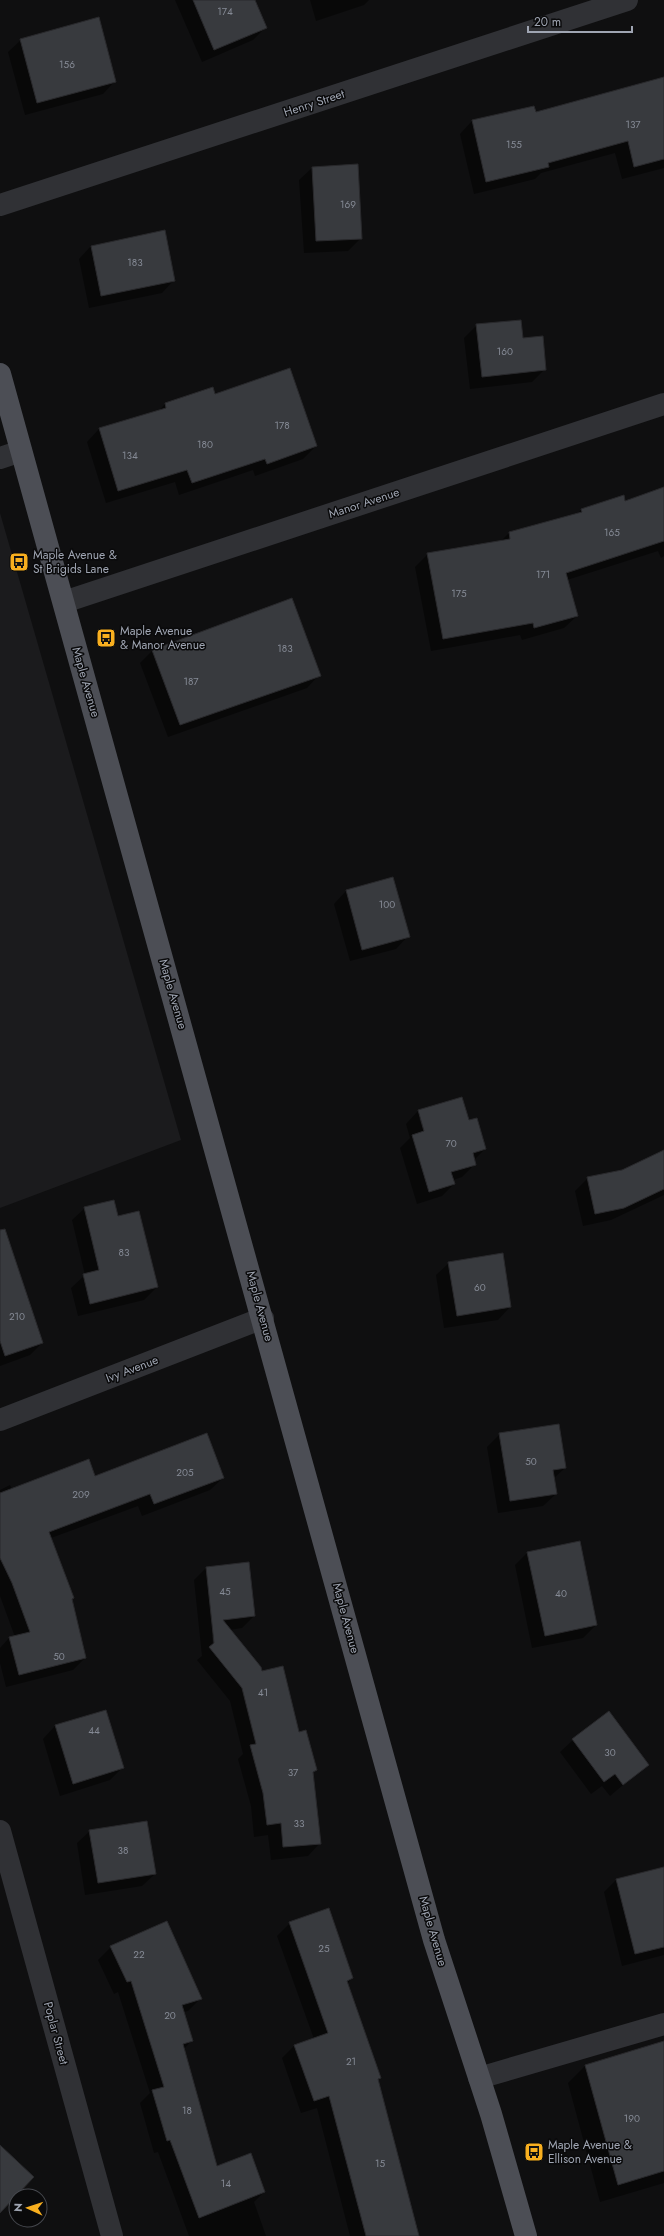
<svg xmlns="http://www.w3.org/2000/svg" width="664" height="2236" viewBox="0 0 664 2236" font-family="Jost,sans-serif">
<rect width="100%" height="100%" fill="#0f0f10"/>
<!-- built -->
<path fill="#1b1b1d" d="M 0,513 L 181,1140 L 0,1208 Z"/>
<!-- shadow -->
<path fill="#0007" fill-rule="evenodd" d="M 175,0 L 254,0 L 266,27 L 253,40 L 202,62 Z
M 310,0 L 369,0 L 364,5 L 316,21 Z
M 21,40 L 115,81 L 103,94 L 25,115 L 8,52 Z
M 664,91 L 664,168 L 622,179 L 615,153 L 541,173 L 535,179 L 474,194 L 460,134 L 472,121 L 535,113 Z
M 357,165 L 361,238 L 348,251 L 304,253 L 299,180 L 312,168 Z
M 164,231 L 174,280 L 162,293 L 89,308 L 79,259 L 91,246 Z
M 477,325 L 523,339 L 545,369 L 532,382 L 470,389 L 464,338 Z
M 214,395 L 316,446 L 303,459 L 255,476 L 253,470 L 179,495 L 175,482 L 106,503 L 87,442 L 99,429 L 158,412 L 165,404 Z
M 664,488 L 664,556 L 661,558 L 658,551 L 567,580 L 577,616 L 564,628 L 522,640 L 520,635 L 431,651 L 415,567 L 428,554 L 501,541 L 509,533 L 577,514 L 581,510 L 623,497 L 625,502 Z
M 153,650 L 319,675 L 307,688 L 168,737 L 140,663 Z
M 393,879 L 408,936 L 396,949 L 350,961 L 334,904 L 346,891 Z
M 461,1098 L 468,1122 L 485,1149 L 474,1160 L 475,1164 L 462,1177 L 453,1180 L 454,1184 L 442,1196 L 417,1204 L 400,1148 L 410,1138 L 406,1124 L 418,1111 ZM 419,1118 L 421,1118 L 427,1136 L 425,1136 Z
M 664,1151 L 664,1195 L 611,1220 L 583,1226 L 575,1191 L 588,1178 L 622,1171 Z
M 85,1208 L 117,1217 L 157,1287 L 144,1300 L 78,1316 L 71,1288 L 85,1275 L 72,1220 Z
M 449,1263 L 510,1307 L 498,1320 L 444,1328 L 436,1275 Z
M 0,1285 L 42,1343 L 30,1355 L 0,1366 Z
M 500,1434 L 565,1468 L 553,1479 L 556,1494 L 543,1506 L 498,1513 L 487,1447 Z
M 95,1477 L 223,1478 L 210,1490 L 142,1516 L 138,1506 L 51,1538 L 73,1598 L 71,1600 L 85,1658 L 73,1670 L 6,1687 L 0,1663 L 0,1648 L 9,1638 L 15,1637 L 0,1596 L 0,1490 L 10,1485 L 12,1489 Z
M 528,1552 L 596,1625 L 583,1638 L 532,1648 L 515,1565 Z
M 206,1568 L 254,1616 L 242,1628 L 229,1630 L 261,1672 L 299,1733 L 316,1770 L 312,1774 L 320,1843 L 308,1856 L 271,1860 L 268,1835 L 254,1837 L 251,1806 L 238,1759 L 243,1754 L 230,1701 L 197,1660 L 202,1656 L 194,1580 ZM 212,1635 L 214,1638 L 215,1648 L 213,1648 Z
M 105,1711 L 123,1767 L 110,1780 L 60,1796 L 43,1739 L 55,1726 Z
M 573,1740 L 648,1764 L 610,1796 L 602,1786 L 591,1794 L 560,1752 Z
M 90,1831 L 155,1874 L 142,1886 L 85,1895 L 77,1843 Z
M 664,1868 L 664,1955 L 622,1966 L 604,1892 L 616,1880 Z
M 290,1923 L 352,1978 L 347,1984 L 380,2077 L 377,2080 L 418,2236 L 350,2236 L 317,2108 L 301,2113 L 282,2058 L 295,2045 L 314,2039 L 277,1936 Z
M 111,1947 L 201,1998 L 188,2011 L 184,2012 L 192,2040 L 184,2049 L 216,2168 L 264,2192 L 254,2202 L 266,2236 L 189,2236 L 158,2152 L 154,2153 L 140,2103 L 150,2093 L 118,1992 L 114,1994 L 98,1960 Z
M 664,2042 L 664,2183 L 600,2202 L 568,2083 L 585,2066 Z"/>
<!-- building -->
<path fill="#383a3e" stroke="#29292c" d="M 193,0 L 255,0 L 267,28 L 214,50 Z
M 99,17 L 116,82 L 37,103 L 20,39 Z
M 664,77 L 664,159 L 634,167 L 628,141 L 548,163 L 549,167 L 486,182 L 472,120 L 534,106 L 536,112 Z
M 358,164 L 362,239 L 316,241 L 312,167 Z
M 165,230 L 175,281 L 101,296 L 91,246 Z
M 521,320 L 523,338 L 543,336 L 546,370 L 482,377 L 476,324 Z
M 290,368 L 317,446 L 267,464 L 265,459 L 192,483 L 187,470 L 118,491 L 99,428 L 166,408 L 165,403 L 213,387 L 215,394 Z
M 664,487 L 664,541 L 566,573 L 578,616 L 534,628 L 533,623 L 443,639 L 427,553 L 510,539 L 509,532 L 582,512 L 581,509 L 624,495 L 625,501 Z
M 292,598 L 321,676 L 180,725 L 152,650 Z
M 393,877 L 410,937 L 362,950 L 346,890 Z
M 462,1097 L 469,1120 L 477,1118 L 486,1149 L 473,1153 L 476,1165 L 451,1172 L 455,1184 L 429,1192 L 412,1135 L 424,1131 L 418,1110 Z
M 664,1150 L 664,1189 L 624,1208 L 595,1214 L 587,1177 L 622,1170 Z
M 114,1200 L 118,1216 L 139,1211 L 158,1287 L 90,1304 L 83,1274 L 99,1270 L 84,1207 Z
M 5,1229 L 43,1343 L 5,1356 L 0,1341 L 0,1230 Z
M 503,1253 L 511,1307 L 457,1316 L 448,1262 Z
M 559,1424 L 566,1468 L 553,1470 L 557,1494 L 510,1501 L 499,1433 Z
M 207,1433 L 224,1478 L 154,1504 L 150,1494 L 49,1532 L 74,1598 L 72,1599 L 86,1658 L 19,1675 L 9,1637 L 30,1632 L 12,1583 L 0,1558 L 0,1493 L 89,1459 L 95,1476 Z
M 580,1541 L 597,1625 L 545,1636 L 527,1552 Z
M 249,1562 L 255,1616 L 223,1620 L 261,1667 L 262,1671 L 283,1666 L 299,1732 L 306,1730 L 317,1770 L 313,1772 L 321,1844 L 283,1847 L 281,1823 L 267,1825 L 263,1793 L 250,1745 L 256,1744 L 242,1688 L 209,1647 L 214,1643 L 206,1567 Z
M 106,1710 L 124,1768 L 73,1784 L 55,1725 Z
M 609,1711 L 649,1765 L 623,1785 L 615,1774 L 604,1782 L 572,1739 Z
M 147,1821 L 156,1874 L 98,1883 L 89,1830 Z
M 664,1867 L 664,1947 L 635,1954 L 616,1879 Z
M 329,1908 L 353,1978 L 347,1981 L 381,2078 L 378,2079 L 419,2236 L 366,2236 L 329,2096 L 314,2101 L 294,2045 L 328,2033 L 289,1922 Z
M 167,1921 L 202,1999 L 182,2005 L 193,2041 L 183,2044 L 217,2166 L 251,2153 L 265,2192 L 199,2218 L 170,2140 L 167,2141 L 152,2090 L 164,2087 L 131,1981 L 127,1982 L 110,1946 Z
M 664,2041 L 664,2171 L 618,2185 L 585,2065 Z
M 0,2145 L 34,2177 L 0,2213 Z"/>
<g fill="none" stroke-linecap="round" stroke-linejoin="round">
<!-- minor -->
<path stroke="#303135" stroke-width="22" d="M 0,205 L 627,0
M 0,458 L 21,451
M 64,602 L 664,404
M 0,1420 L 263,1318
M 0,1831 L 112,2236
M 479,2078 L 664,2024"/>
<!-- major -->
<path stroke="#4c4e55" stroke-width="22" d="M 0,374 L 434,1940 L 491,2114 L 526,2236"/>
</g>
<!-- icons -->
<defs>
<g id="bus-square" transform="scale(1)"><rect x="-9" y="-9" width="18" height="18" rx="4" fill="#f8af1f" stroke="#0a0a0b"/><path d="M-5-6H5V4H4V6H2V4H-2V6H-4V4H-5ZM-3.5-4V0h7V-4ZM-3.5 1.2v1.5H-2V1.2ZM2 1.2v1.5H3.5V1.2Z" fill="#111"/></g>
</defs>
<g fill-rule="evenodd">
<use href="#bus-square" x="19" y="562"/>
<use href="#bus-square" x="106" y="638"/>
<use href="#bus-square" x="534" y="2152"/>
</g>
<g text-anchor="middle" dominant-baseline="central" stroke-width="3" stroke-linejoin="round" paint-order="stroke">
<!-- number labels -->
<g font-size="10" fill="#858a95">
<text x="225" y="11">174</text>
<text x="67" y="64">156</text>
<text x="633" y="124">137</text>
<text x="514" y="144">155</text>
<text x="348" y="204">169</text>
<text x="135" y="262">183</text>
<text x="505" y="351">160</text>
<text x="282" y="425">178</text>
<text x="205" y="444">180</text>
<text x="130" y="455">134</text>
<text x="612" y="532">165</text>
<text x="543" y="574">171</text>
<text x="459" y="593">175</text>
<text x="285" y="648">183</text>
<text x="191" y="681">187</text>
<text x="387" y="904">100</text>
<text x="451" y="1143">70</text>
<text x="124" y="1252">83</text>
<text x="480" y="1287">60</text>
<text x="17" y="1316">210</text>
<text x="531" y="1461">50</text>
<text x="185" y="1472">205</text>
<text x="81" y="1494">209</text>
<text x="225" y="1591">45</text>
<text x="561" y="1593">40</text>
<text x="59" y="1656">50</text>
<text x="263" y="1692">41</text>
<text x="94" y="1730">44</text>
<text x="610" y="1752">30</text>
<text x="293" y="1772">37</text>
<text x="299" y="1823">33</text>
<text x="123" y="1850">38</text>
<text x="324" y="1948">25</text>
<text x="139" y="1954">22</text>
<text x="170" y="2015">20</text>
<text x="351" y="2061">21</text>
<text x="187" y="2110">18</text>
<text x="632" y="2118">190</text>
<text x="380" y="2163">15</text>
<text x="226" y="2183">14</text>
</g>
<!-- street labels -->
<g font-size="12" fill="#9fa5b2" stroke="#0a0a0b">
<text transform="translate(314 103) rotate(-18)">Henry Street</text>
<text transform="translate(364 503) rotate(-18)">Manor Avenue</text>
<text transform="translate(86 682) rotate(74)">Maple Avenue</text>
<text transform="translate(173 994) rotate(74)">Maple Avenue</text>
<text transform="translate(260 1306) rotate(75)">Maple Avenue</text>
<text transform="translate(132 1369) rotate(-21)">Ivy Avenue</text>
<text transform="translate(346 1618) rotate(75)">Maple Avenue</text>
<text transform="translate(433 1931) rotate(74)">Maple Avenue</text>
<text transform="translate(56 2033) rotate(75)">Poplar Street</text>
</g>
<!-- poi labels -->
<g font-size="12" fill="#9fa5b2" stroke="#0a0a0b" text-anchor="start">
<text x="33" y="555">Maple Avenue &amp;<tspan x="33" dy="14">St Brigids Lane</tspan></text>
<text x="120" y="631">Maple Avenue<tspan x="120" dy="14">&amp; Manor Avenue</tspan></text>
<text x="548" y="2145">Maple Avenue &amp;<tspan x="548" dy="14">Ellison Avenue</tspan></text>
</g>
</g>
<!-- north arrow -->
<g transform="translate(28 2208) rotate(273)"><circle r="19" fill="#0a0a0b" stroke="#46484e"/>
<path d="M0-3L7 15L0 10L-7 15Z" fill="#f8af1f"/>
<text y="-6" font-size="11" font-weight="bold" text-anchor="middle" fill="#9fa5b2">N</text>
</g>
<!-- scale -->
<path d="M528 26v6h104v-6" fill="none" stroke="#9fa5b2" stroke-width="2"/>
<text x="534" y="26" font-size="12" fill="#9fa5b2" stroke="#0a0a0b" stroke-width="3" paint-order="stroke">20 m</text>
</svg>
